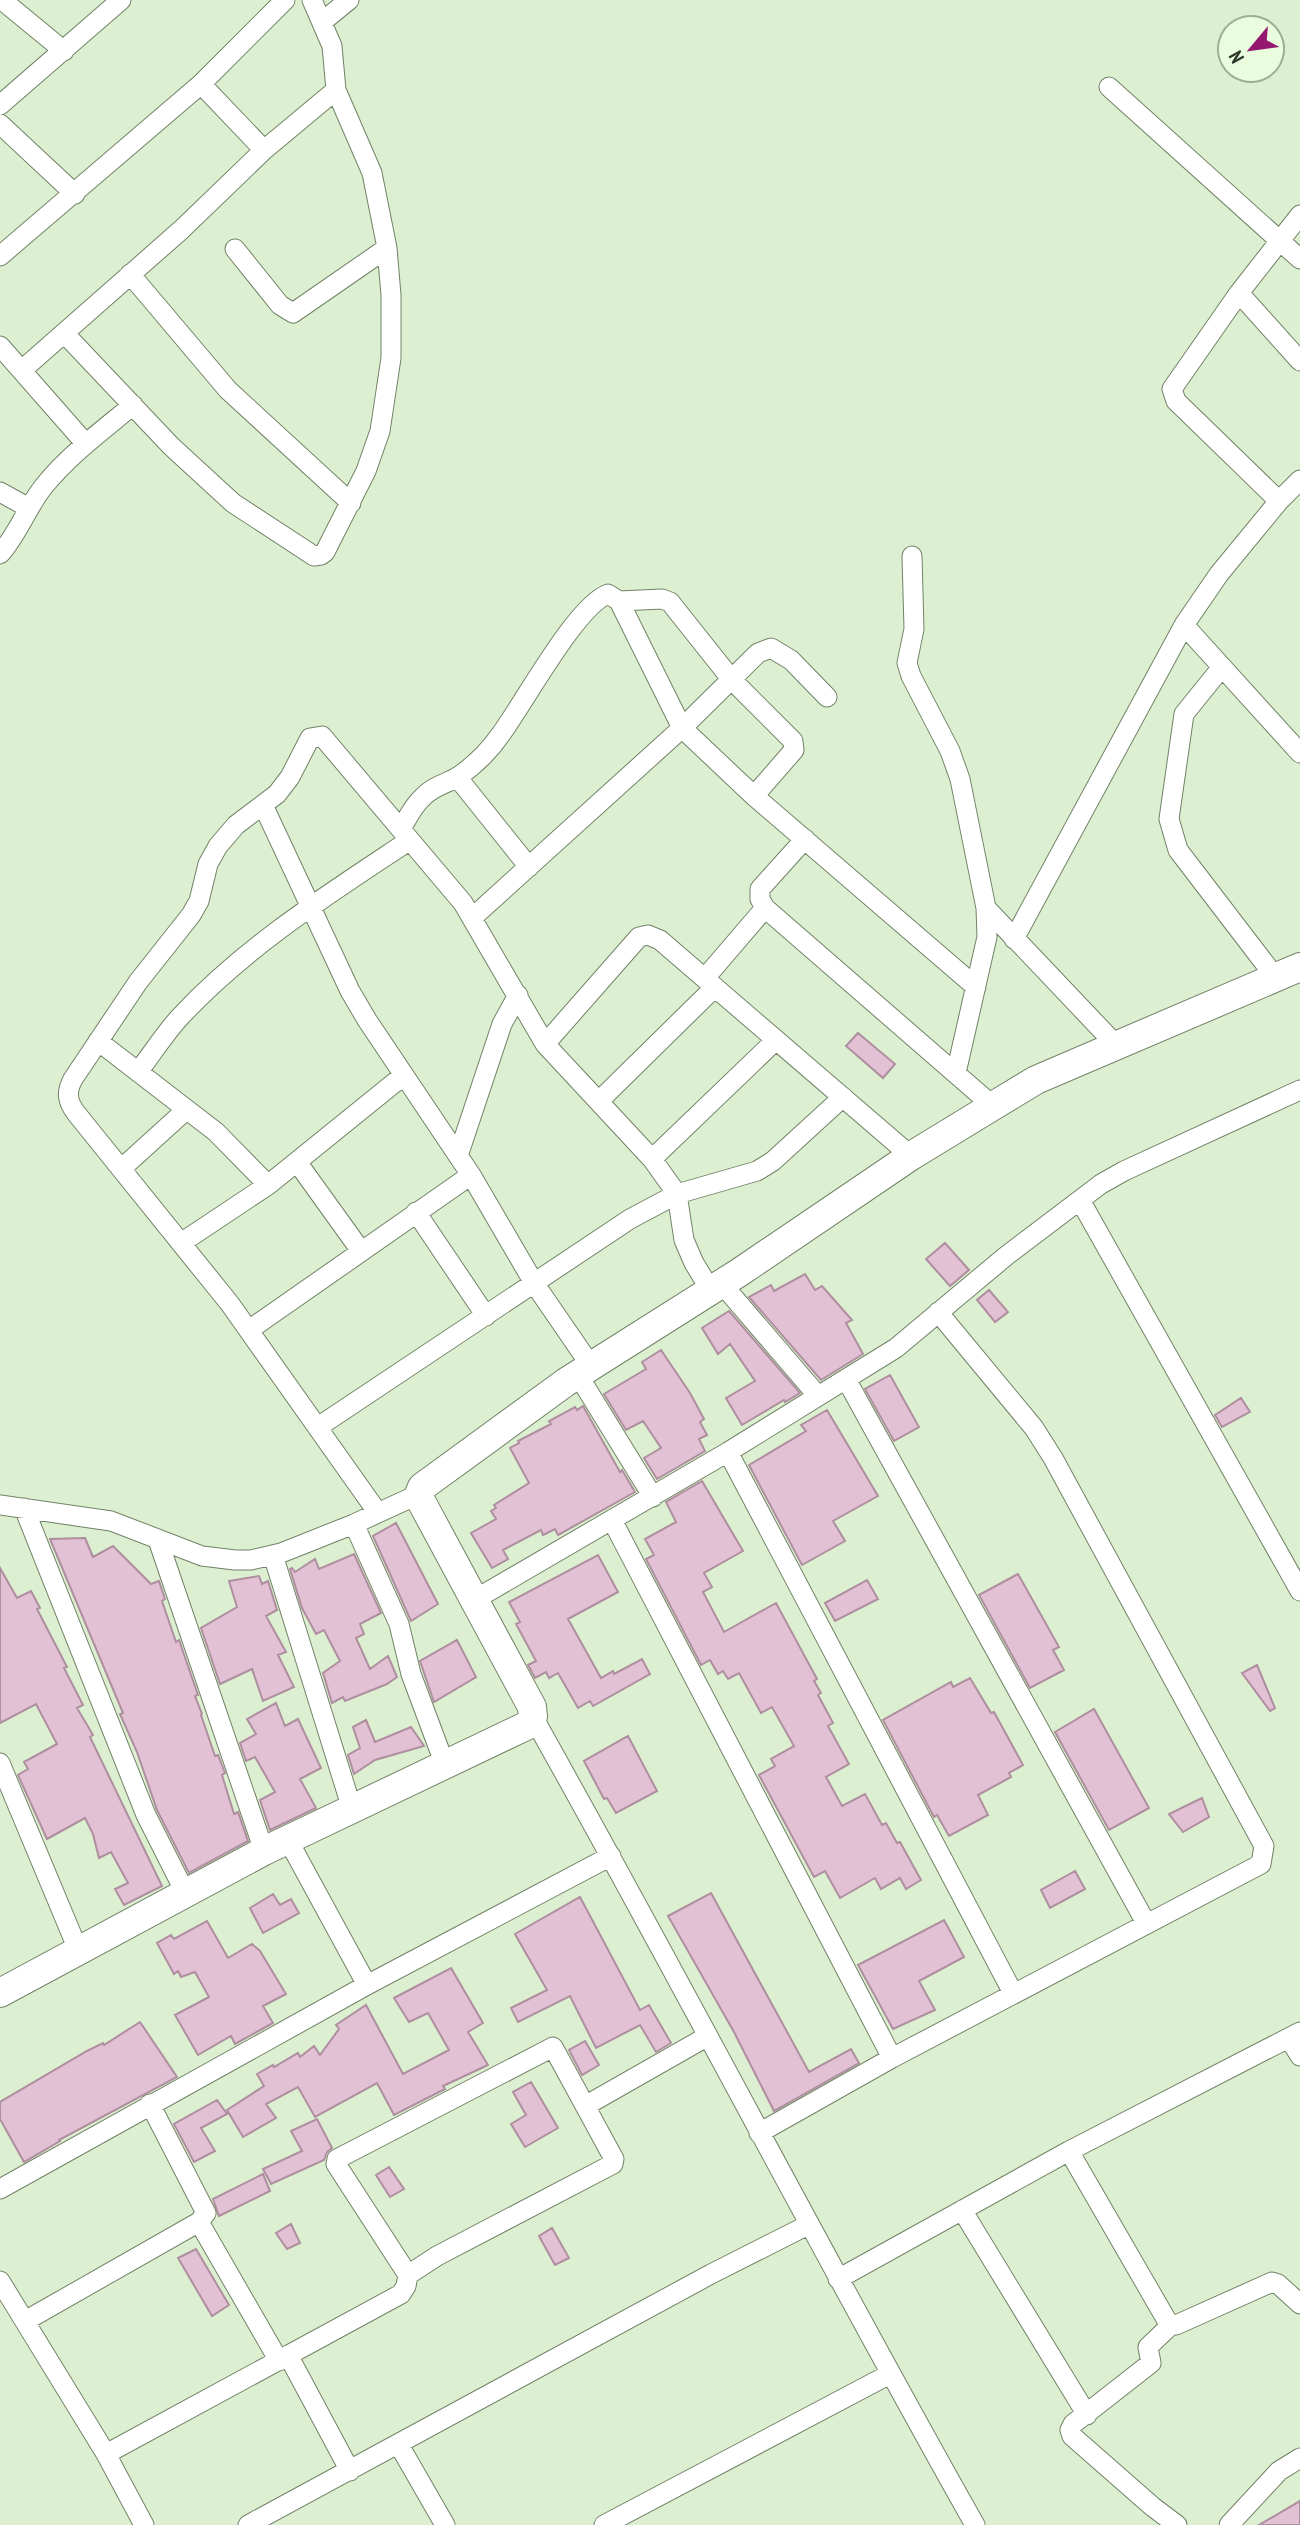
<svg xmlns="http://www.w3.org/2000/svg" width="1300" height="2525" viewBox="0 0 1300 2525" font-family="'PT Sans Narrow',sans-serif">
<rect width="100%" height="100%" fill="#dcf0d1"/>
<!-- building -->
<path fill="#e3c1d4" stroke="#ae8e9f" stroke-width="2" d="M 858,1033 L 895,1064 L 883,1078 L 846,1046 Z
M 945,1243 L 969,1270 L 950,1286 L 926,1259 Z
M 805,1274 L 815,1290 L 822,1286 L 852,1320 L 846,1323 L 863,1354 L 821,1380 L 749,1297 L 771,1285 L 774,1291 Z
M 989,1290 L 1008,1312 L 995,1322 L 977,1300 Z
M 729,1311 L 800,1393 L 785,1402 L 784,1400 L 742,1425 L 726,1398 L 755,1381 L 730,1344 L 718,1354 L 702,1328 Z
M 661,1350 L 690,1393 L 704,1419 L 700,1422 L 707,1435 L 699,1439 L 705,1451 L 657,1479 L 644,1458 L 661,1448 L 643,1421 L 626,1430 L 604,1394 L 646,1369 L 642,1362 Z
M 890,1375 L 919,1427 L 894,1441 L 865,1389 Z
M 1241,1398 L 1250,1412 L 1222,1427 L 1215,1415 Z
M 583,1406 L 620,1472 L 622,1470 L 635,1492 L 558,1535 L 555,1529 L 543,1535 L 541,1530 L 503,1550 L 508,1559 L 492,1568 L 471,1533 L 496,1519 L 491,1511 L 496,1508 L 494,1505 L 529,1483 L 510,1448 L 519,1443 L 518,1441 L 551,1424 L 549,1421 L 575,1407 L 577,1410 Z
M 827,1410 L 878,1496 L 833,1521 L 845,1541 L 802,1565 L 749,1465 L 806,1431 L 801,1425 Z
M 702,1481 L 743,1551 L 704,1573 L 712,1587 L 703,1592 L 724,1632 L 776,1603 L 817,1679 L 814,1681 L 821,1693 L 818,1695 L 833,1723 L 828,1726 L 849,1764 L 826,1777 L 842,1806 L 865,1794 L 882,1825 L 886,1823 L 897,1843 L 900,1842 L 921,1880 L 906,1889 L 900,1878 L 881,1889 L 875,1878 L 840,1898 L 825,1871 L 814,1877 L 759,1775 L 775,1766 L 771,1759 L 794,1746 L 772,1707 L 761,1713 L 739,1673 L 728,1679 L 723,1671 L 718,1674 L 710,1660 L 701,1665 L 646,1559 L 654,1555 L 645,1539 L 676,1522 L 666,1502 Z
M 396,1523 L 438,1604 L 411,1621 L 373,1536 Z
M 85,1538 L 93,1557 L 113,1546 L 151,1584 L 159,1581 L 165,1599 L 162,1601 L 176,1642 L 179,1640 L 198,1695 L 195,1696 L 202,1714 L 201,1715 L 215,1756 L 218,1755 L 225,1773 L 222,1775 L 234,1814 L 238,1812 L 248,1841 L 189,1873 L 157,1810 L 137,1752 L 120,1714 L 123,1713 L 50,1539 Z
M 354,1554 L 381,1613 L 360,1624 L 364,1634 L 356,1638 L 370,1669 L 388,1656 L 397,1677 L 387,1684 L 345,1701 L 343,1697 L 332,1703 L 323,1673 L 340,1661 L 324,1630 L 316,1634 L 302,1608 L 290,1569 L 292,1568 L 295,1572 L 315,1559 L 319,1569 Z
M 598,1555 L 618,1592 L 568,1619 L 601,1678 L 613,1671 L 614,1674 L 642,1659 L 650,1674 L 593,1706 L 590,1701 L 578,1708 L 558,1673 L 549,1678 L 546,1672 L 535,1678 L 528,1665 L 536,1661 L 516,1624 L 520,1622 L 509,1602 Z
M 0,1568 L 17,1598 L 31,1591 L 40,1608 L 37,1609 L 67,1667 L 64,1668 L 83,1705 L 77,1708 L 93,1735 L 90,1737 L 162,1886 L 124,1905 L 115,1889 L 128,1883 L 111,1852 L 99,1858 L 93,1834 L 85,1818 L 47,1839 L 18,1775 L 28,1769 L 24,1762 L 57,1744 L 36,1704 L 0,1723 Z
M 1018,1574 L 1059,1647 L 1053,1650 L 1064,1670 L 1030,1688 L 979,1595 Z
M 259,1576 L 262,1584 L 268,1581 L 277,1610 L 266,1616 L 286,1652 L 278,1655 L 294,1687 L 263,1701 L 252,1669 L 220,1684 L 201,1628 L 237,1607 L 229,1581 Z
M 867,1580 L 878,1599 L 835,1621 L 825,1603 Z
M 457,1640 L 476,1677 L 434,1702 L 420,1661 Z
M 1257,1665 L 1275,1708 L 1270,1711 L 1242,1673 Z
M 970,1678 L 991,1713 L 994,1712 L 1023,1765 L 1009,1773 L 1011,1777 L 978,1795 L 988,1815 L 949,1836 L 937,1815 L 934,1817 L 883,1720 L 951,1682 L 953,1687 Z
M 276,1703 L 285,1726 L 298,1719 L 321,1768 L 300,1779 L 316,1808 L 270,1830 L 260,1800 L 275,1792 L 255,1757 L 246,1761 L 240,1743 L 256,1734 L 247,1719 Z
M 1094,1709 L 1149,1808 L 1109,1830 L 1055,1732 Z
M 366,1720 L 375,1742 L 411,1727 L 424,1746 L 375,1760 L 354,1774 L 348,1755 L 360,1748 L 353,1727 Z
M 628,1736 L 657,1791 L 616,1813 L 607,1798 L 604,1799 L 584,1761 Z
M 1202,1798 L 1209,1817 L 1183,1832 L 1169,1814 Z
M 1075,1871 L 1085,1889 L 1050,1908 L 1041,1890 Z
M 711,1893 L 809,2072 L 851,2049 L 859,2063 L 774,2111 L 734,2032 L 668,1916 Z
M 273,1894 L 280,1905 L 291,1899 L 299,1913 L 263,1933 L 250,1908 Z
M 580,1897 L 640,2010 L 649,2005 L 671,2043 L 656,2052 L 640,2025 L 596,2048 L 570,1996 L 518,2022 L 511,2008 L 547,1990 L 515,1934 Z
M 944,1920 L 964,1957 L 919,1981 L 935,2010 L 893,2029 L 858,1965 Z
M 207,1921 L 228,1958 L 252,1944 L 260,1951 L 286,1994 L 263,2006 L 273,2023 L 235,2044 L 231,2036 L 198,2055 L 175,2015 L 209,1997 L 195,1972 L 181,1977 L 178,1971 L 174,1974 L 157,1943 L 171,1935 L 174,1939 Z
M 451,1968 L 483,2023 L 468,2032 L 488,2065 L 443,2086 L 445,2089 L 394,2115 L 377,2083 L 315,2117 L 298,2087 L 266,2104 L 276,2118 L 243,2137 L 227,2110 L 264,2086 L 257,2074 L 273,2065 L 274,2067 L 298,2053 L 300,2057 L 314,2046 L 320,2055 L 339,2029 L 336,2025 L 366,2005 L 403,2074 L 449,2050 L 428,2013 L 409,2022 L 394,1998 Z
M 140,2022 L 177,2077 L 59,2140 L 60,2141 L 24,2162 L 0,2119 L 0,2102 L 87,2051 L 103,2043 L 104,2045 Z
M 585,2041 L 599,2065 L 582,2075 L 569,2050 Z
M 531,2082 L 558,2128 L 525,2147 L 511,2124 L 526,2115 L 513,2092 Z
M 217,2100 L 227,2114 L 201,2128 L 215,2151 L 194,2162 L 174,2124 Z
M 317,2119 L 332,2148 L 327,2152 L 324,2160 L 271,2184 L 263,2169 L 302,2151 L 291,2131 Z
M 389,2167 L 404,2189 L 390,2197 L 376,2175 Z
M 263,2174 L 270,2191 L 219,2216 L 213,2199 Z
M 291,2224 L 300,2243 L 287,2249 L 276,2233 Z
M 552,2228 L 569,2258 L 555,2265 L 539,2236 Z
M 196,2249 L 229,2305 L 212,2316 L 178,2258 Z
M 1300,2501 L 1300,2525 L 1259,2525 Z"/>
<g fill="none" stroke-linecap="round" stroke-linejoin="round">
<!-- street casing -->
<g stroke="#718267" stroke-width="21">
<path id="street" d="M 2,0 L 64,51
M 322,22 L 349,0
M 201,84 L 264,150
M 1109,87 L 1300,259
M 0,105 L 121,0
M 0,124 L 75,194
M 235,249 L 280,305 L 293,313 L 387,248
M 0,256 L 201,84 L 285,0
M 130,274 L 228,390 L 351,503
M 1239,293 L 1300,361
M 64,333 L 171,446 L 233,503 L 314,556 L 321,555 L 325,552 L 366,471 L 380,431 L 391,358 L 391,295 L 387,248 L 372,173 L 336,90 L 332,46 L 312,0
M 0,346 L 86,444
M 22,370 L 181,230 L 264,150 L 336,90
M 0,492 L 29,508
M 1279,501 L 1176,401 L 1172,389 L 1239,293 L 1300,215
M 0,554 C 18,534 27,507 44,486 C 69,455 103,430 133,405
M 912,556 L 914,629 L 907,663 L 911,676 L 950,751 L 960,779 L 986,908 L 987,937 L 956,1073
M 619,601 L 662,599 L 670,602 L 732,680 L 793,741 L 794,750 L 754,796
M 1184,625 L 1300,753
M 1222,667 L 1184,714 L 1169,819 L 1178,850 L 1276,978
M 457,777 L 529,867
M 263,805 L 350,991 L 367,1020 L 471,1175 L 534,1283 L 591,1366
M 401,829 C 407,819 413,806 422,798 C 432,786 447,784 459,776 C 475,765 490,750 501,734 C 524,703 576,606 608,594 L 619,601 L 682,728 L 754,796 L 976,987
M 805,839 L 760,889 L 760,899 L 765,908 L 993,1106
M 986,908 L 1116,1045
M 472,918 L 682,728 L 758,653 L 771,648 L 791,660 L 827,697
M 1014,939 L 1184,625 L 1219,574 L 1279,501 L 1300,480
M 705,978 L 765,908
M 98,1041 L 216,1132 L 268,1185
M 545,1044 L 639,937 L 648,935 L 660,940 L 911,1156
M 138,1072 C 152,1054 165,1033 180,1017 C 247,945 329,894 410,840
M 599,1101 L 715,987
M 458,1156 L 502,1024 L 518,995
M 652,1159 L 776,1040
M 297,1162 L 361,1251
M 121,1169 L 186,1110
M 1080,1200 L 1300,1591
M 416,1212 L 486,1316
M 181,1243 L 268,1185 L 404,1075
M 722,1284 L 818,1396
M 249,1330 L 471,1175
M 578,1375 L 653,1497
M 846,1379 L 1146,1923
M 318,1427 L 630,1219 L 677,1194 L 757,1171 L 773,1161 L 843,1097
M 728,1452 L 1013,1993
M 0,1505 L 111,1521 L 202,1556 L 235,1560 L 251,1560 L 281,1553 L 354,1524 L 419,1494
M 24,1508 L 146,1815 L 186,1894
M 378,1513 L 230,1304 L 76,1113 C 67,1101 66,1092 73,1079 L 138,982 L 191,915 L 199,901 L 208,864 L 218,846 L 236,825 L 277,794 L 290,777 L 310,738 L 322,736 L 463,903 L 545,1044 L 652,1159 L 677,1194 L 684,1240 L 694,1263 L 711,1291
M 612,1520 L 892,2058
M 354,1524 L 399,1624 L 411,1674 L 445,1765
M 158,1540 L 264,1851
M 273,1555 L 352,1809
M 474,1600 L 728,1452 L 896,1348 L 1006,1256 L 1101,1184 L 1124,1171 L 1300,1090
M 533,1717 C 684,1985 824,2258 975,2525
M 0,1763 L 79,1952
M 288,1840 L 367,1985
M 1289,2038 L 1300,2056
M 585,2106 L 708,2036
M 759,2133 L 892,2058 L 1261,1864 L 1264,1846 L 1053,1458 L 1034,1428 L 938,1312
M 1069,2151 L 1166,2319 L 1171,2325 L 1176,2325 L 1272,2282 L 1278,2284 L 1300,2304
M 0,2189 L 367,1985 L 611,1856
M 962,2210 L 1087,2415
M 199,2222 L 279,2361
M 838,2279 L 1069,2151 L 1300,2032
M 0,2281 L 106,2454 L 144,2525
M 25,2321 L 199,2222 L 206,2213 L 150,2104
M 1171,2325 L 1148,2347 L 1151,2363 L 1073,2424 L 1070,2430 L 1072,2436 L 1153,2507 L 1177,2525
M 288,2355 L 350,2471
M 399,2445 L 445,2525
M 106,2454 L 401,2294 L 406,2286 L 408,2275 L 336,2164 L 337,2159 L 553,2047 L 614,2159 L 613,2164 L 437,2256 L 408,2275
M 248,2525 L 711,2274 L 808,2225
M 604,2525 L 890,2374
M 1229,2525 L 1279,2471 L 1300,2458"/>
</g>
<!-- secondary casing -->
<g stroke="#718267" stroke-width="30">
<path id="secondary" d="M 0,1993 L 264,1851 L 528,1725 L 533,1717 L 532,1707 L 421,1501 L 419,1494 L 422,1487 L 566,1382 L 740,1272 L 911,1156 L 993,1106 L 1036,1080 L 1300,967"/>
</g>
<!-- street -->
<use href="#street" stroke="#fff" stroke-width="19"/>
<!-- secondary -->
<use href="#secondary" stroke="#fff" stroke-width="28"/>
</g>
<!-- north arrow -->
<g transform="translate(1251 49) rotate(241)"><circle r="33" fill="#e9fdde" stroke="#9ead96" stroke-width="2"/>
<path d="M0-5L12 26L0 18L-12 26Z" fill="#96176f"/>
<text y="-10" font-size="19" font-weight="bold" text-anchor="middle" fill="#2d3529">N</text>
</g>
</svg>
